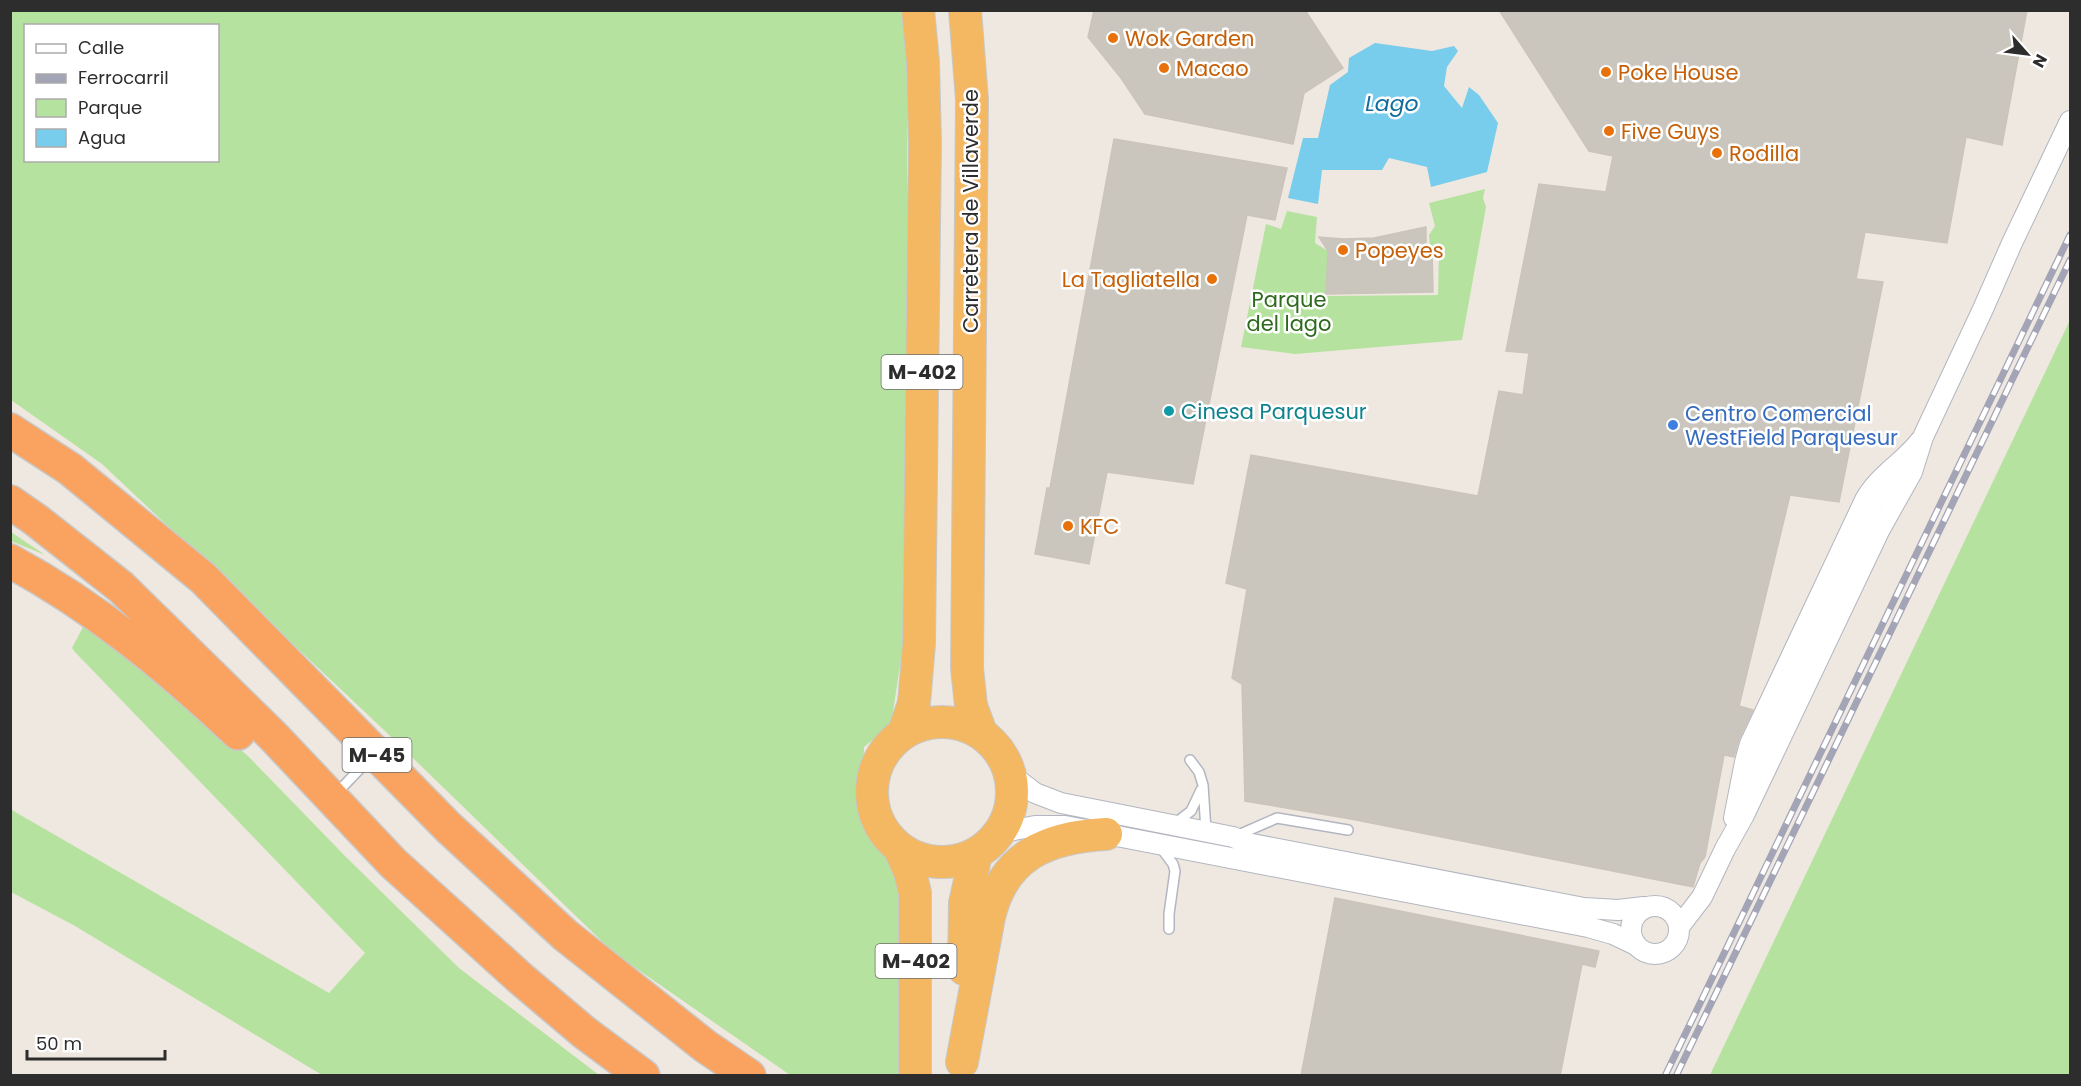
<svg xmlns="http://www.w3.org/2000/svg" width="2081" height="1086" viewBox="0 0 2081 1086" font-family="Poppins,sans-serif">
<rect width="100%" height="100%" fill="#eee8e0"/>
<!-- green -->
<path fill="#b6e29f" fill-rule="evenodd" d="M 11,11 L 908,11 L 909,17 L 907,172 L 913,344 L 905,632 L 891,725 L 864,747 L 863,805 L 890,858 L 904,910 L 904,1075 L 790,1075 L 614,953 L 385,731 L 102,464 L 11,400 ZM 26,26 L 218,26 L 218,160 L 26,160 Z
M 1485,189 L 1483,198 L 1486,207 L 1462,340 L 1295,354 L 1241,347 L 1266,224 L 1281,229 L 1287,211 L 1317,217 L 1315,243 L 1328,251 L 1326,296 L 1438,295 L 1439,251 L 1430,247 L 1429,235 L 1435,226 L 1429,203 Z
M 2070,320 L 2070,1075 L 1710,1075 Z
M 11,532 L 45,555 L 11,541 Z
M 84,625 L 170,689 L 249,757 L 345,856 L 459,968 L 599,1075 L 322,1075 L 75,926 L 11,892 L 10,809 L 329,993 L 365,953 L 75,652 L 72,648 Z"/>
<!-- water -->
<path fill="#78ccec" d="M 1375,43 L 1432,51 L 1454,46 L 1458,51 L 1447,67 L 1444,86 L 1462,108 L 1469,87 L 1479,95 L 1498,123 L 1487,172 L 1431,187 L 1427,167 L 1389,158 L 1382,170 L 1322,170 L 1318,204 L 1288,198 L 1303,138 L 1318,138 L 1330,85 L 1348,72 L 1349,58 Z"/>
<!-- building -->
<path fill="#cac6be" stroke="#cac4ba" stroke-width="1.5" d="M 1094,10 L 1305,10 L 1343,68 L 1304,93 L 1293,144 L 1145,114 L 1121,78 L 1088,37 Z
M 1499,10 L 2027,10 L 2002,145 L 1966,137 L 1947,243 L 1865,232 L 1856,279 L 1883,282 L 1839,502 L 1790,495 L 1739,706 L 1753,710 L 1739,739 L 1734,757 L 1724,755 L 1705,857 L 1700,863 L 1693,887 L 1351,819 L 1245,801 L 1242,684 L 1232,678 L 1247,589 L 1226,583 L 1251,455 L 1478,496 L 1499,391 L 1523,395 L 1529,353 L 1506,351 L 1539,184 L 1606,192 L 1613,156 L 1589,151 Z
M 1114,139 L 1287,168 L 1275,220 L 1247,215 L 1193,484 L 1107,472 L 1089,564 L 1035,554 L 1047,488 L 1050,488 Z
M 1426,227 L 1426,250 L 1432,250 L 1433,292 L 1326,294 L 1328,251 L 1319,237 L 1344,239 L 1374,238 Z
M 1335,898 L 1599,951 L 1595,967 L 1582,964 L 1560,1076 L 1301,1076 Z"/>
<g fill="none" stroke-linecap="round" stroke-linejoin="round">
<!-- service casing -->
<g stroke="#b3b6c0" stroke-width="12">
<path id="service" d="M 1190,760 L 1199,772 L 1203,785 L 1206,831
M 1750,774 L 1877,505 L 1888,489 L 1904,477
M 335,795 L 371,757
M 1173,825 L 1191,811 L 1201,790
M 1236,836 L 1277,818 L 1348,830
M 1161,848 L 1173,864 L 1175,871 L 1169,914 L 1169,929"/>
</g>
<!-- minor casing -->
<g stroke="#b3b6c0" stroke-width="22">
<path id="minor" d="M 1010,774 L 1035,793 L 1061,803 L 1233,837 L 1247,843 L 1584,908 L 1618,910 L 1644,907
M 1734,818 L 1745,762 L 1750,744 L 1865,500 C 1878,476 1903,463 1920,441
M 998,833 L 1035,826 L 1065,826 L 1588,927 L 1613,934 L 1636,945
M1631 930a24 24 0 1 1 48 0a24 24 0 1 1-48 0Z
M 1679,927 L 1702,897 L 1725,849 L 1744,815 L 1880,529 L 1912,472 L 1923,437 L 1983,309 L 2012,243 L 2070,121"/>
</g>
<!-- trunk casing -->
<g stroke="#c8c8c8" stroke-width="34">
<path id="trunk" d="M 965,10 L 972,100 L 967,668 L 971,706 L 981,733
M872 792a70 70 0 1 1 140 0a70 70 0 1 1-140 0Z
M 904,732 L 914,703 L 919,644 L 925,143 L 923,62 L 918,10
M 900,849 L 910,872 L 915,893 L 915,1076
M 964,969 L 965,903 L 976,854
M 962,1062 L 989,917 C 1003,856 1047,837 1106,834"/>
</g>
<!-- motorway casing -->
<g stroke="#c8c8c8" stroke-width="36">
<path id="motorway" d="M 10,430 L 70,469 L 203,578 L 448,827 L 565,935 L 705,1046 L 749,1076
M 10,502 L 36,520 L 121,587 L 274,737 L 393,863 L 520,978 L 585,1033 L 643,1076
M 10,561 C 95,607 168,667 238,733"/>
</g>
<!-- service -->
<use href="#service" stroke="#fff" stroke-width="9"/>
<!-- minor -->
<use href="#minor" stroke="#fff" stroke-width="20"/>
<!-- trunk -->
<use href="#trunk" stroke="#f4b863" stroke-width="32"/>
<!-- motorway -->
<use href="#motorway" stroke="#faa360" stroke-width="33"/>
<!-- rail casing -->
<g stroke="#a3a5b7" stroke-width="7">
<path id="rail" d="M 1665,1076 L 2070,235
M 1676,1076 L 2070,260"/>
</g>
<!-- rail -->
<use href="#rail" stroke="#fff" stroke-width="4.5" stroke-dasharray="14" stroke-linecap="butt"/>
</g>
<!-- markers -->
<g fill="#e8710a" stroke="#fff" stroke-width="2">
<circle cx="1113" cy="38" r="6"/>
<circle cx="1164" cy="68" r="6"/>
<circle cx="1606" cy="72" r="6"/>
<circle cx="1609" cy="131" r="6"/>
<circle cx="1717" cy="153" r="6"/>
<circle cx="1343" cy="250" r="6"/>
<circle cx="1212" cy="279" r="6"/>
<circle cx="1068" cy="526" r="6"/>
</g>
<circle fill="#0f9aa8" stroke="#fff" stroke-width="2" cx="1169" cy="411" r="6"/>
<circle fill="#3f7fe0" stroke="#fff" stroke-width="2" cx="1673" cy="425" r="6"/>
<g text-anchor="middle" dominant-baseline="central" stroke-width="5" stroke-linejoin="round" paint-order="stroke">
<!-- shield labels -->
<g fill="#fff" stroke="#6c6c6c" stroke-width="1.5">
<rect x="881.5" y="355" width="81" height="34" rx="4.5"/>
<rect x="342.5" y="738" width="69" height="34" rx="4.5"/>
<rect x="875.5" y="944" width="81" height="34" rx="4.5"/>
</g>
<g font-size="20" font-weight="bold" fill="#2d2d2d">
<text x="922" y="372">M-402</text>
<text x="377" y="755">M-45</text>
<text x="916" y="961">M-402</text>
</g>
<!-- food labels -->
<g font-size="21" fill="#c56008" stroke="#fff" text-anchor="start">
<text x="1125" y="38">Wok Garden</text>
<text x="1176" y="68">Macao</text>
<text x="1618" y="72">Poke House</text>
<text x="1621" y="131">Five Guys</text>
<text x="1729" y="153">Rodilla</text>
<text x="1355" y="250">Popeyes</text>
<text x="1200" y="279" text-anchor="end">La Tagliatella</text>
<text x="1080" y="526">KFC</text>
</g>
<!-- street labels -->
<g font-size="21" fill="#2d2d2d" stroke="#fff">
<text transform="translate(970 211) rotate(-90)">Carretera de Villaverde</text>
</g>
<!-- park labels -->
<g font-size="21" fill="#2d6a1d" stroke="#fff">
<text x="1289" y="299">Parque<tspan x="1289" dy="24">del lago</tspan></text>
</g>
<!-- culture labels -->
<g font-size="21" fill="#0d838f" stroke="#fff" text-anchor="start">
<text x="1181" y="411">Cinesa Parquesur</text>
</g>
<!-- shop labels -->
<g font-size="21" fill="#366cbe" stroke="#fff" text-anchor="start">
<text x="1685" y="413">Centro Comercial<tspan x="1685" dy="24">WestField Parquesur</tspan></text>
</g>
<!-- water labels -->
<g font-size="22" font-style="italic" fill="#126c9c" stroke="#fff">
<text x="1392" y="103">Lago</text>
</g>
</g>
<!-- border -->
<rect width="2081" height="1086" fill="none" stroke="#2d2d2d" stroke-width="24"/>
<!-- legend -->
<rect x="24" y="24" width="195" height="138" fill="#ffffff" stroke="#ababab" stroke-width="1.5"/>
<rect x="36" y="44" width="30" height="9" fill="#ffffff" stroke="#ababab" stroke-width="1.5"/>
<text x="78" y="54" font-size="18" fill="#2d2d2d">Calle</text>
<rect x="36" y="74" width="30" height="9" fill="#a3a5b7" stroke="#ababab" stroke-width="1.5"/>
<text x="78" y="84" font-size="18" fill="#2d2d2d">Ferrocarril</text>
<rect x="36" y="99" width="30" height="18" fill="#b6e29f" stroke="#ababab" stroke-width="1.5"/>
<text x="78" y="114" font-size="18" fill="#2d2d2d">Parque</text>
<rect x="36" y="129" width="30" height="18" fill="#78ccec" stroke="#ababab" stroke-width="1.5"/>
<text x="78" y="144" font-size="18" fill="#2d2d2d">Agua</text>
<!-- north arrow -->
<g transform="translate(2027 54) rotate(118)" stroke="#ffffff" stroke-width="4.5" paint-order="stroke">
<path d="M0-4.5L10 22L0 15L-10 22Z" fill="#2d2d2d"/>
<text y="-9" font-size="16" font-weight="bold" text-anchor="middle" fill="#2d2d2d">N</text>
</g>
<!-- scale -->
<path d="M27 1050v9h138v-9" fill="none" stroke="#2d2d2d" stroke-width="3"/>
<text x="36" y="1050" font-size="18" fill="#2d2d2d" stroke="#ffffff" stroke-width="4.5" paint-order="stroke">50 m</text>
</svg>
